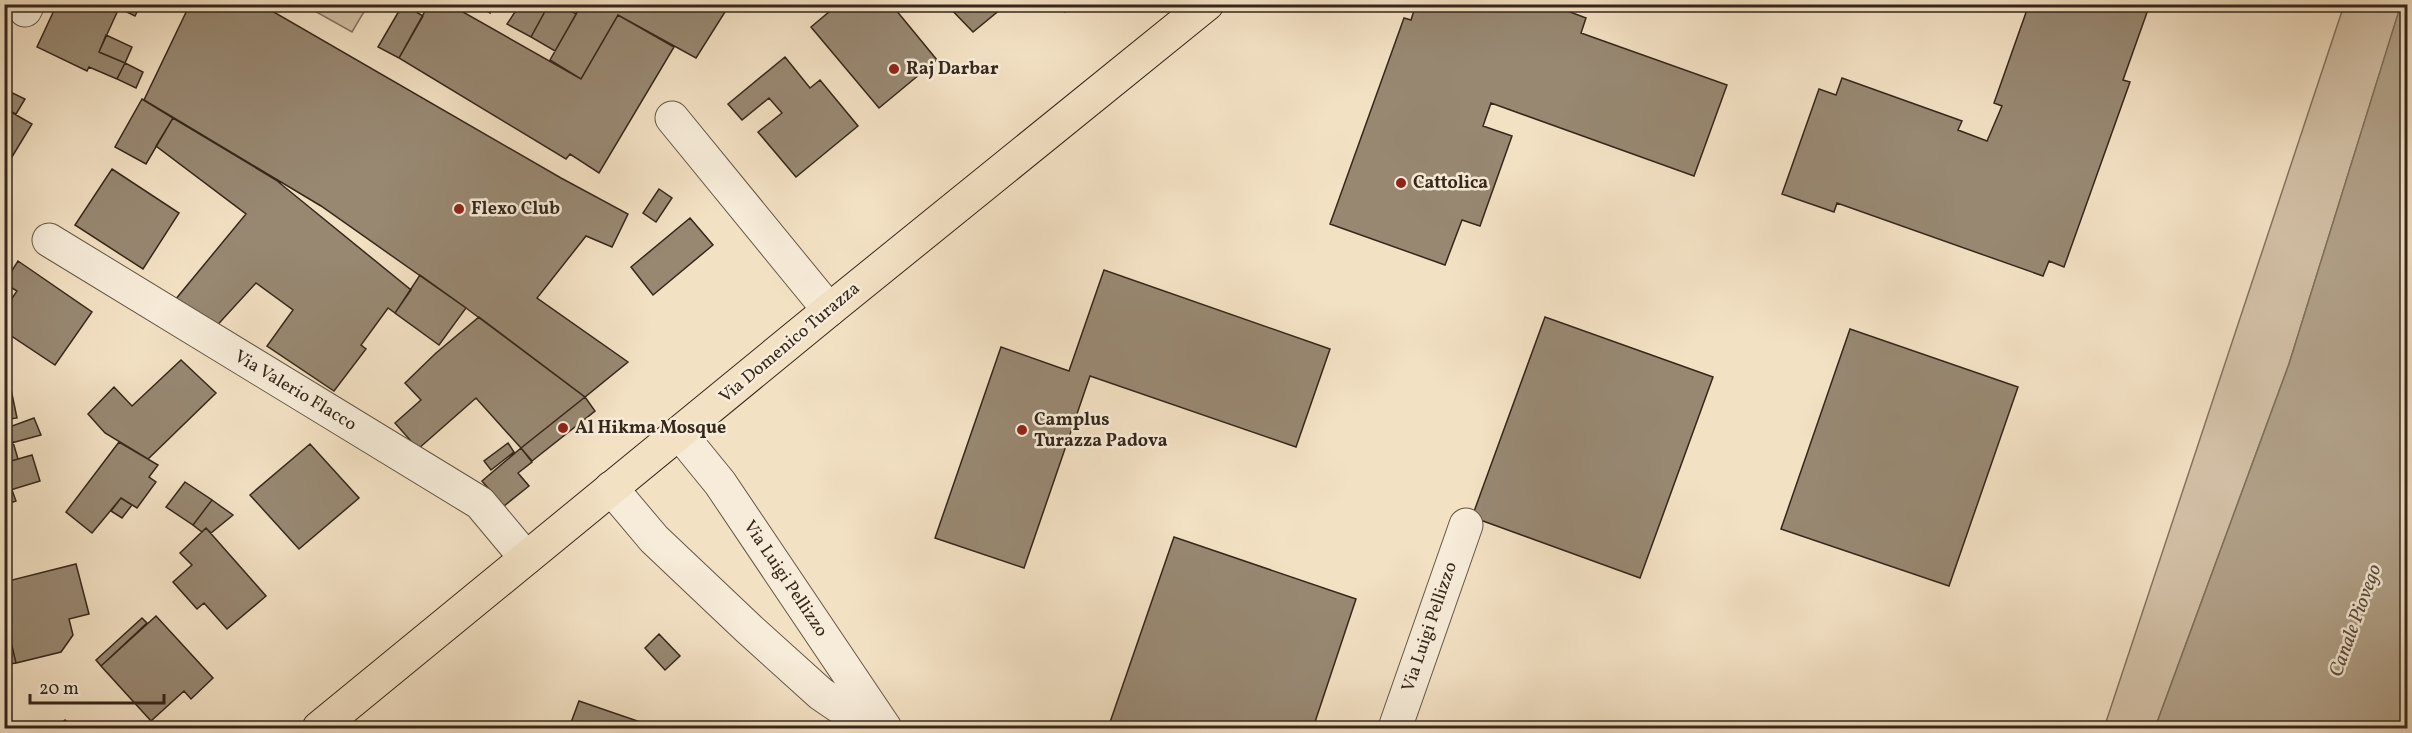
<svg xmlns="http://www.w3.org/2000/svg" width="2412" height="733" viewBox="0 0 2412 733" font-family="Vollkorn,serif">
<rect width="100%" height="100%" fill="#f3e1c4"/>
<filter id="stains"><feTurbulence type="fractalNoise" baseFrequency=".00333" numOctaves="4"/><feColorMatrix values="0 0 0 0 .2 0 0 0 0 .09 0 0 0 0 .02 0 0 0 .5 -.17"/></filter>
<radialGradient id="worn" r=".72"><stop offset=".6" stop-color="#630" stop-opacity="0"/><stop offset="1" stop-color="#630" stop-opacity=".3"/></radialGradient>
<!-- green -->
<path fill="#d3c1a7" stroke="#847460" stroke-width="1.5" d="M 304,5 L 368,5 L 352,32 Z
M 2344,5 L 2401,5 L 2289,364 L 2155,728 L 2104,728 Z"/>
<!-- water -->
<path fill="#b2a28a" stroke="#80715d" stroke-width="1.5" d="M 2401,4 L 2408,5 L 2407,728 L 2155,728 L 2289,364 Z"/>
<!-- building -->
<path fill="#988872" stroke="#35271a" stroke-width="1.5" d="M 57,4 L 141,4 L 135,16 L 119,8 L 99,52 L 125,63 L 117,79 L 89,67 L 87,71 L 37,47 Z
M 190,4 L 260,4 L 561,178 L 628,214 L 612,247 L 586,236 L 537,298 L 628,362 L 585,397 L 466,308 L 321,206 L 144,100 Z
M 403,4 L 423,16 L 399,58 L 378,47 Z
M 429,4 L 449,4 L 581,79 L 618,15 L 674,47 L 599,173 L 570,154 L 566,159 L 399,58 Z
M 474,4 L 490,4 L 490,13 Z
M 502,4 L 549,4 L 531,37 L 507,24 L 515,12 Z
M 549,4 L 560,4 L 576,14 L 555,51 L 531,37 Z
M 582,4 L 655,4 L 659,7 L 661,4 L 730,4 L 696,58 L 618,15 L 581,79 L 550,60 Z
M 825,4 L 891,4 L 937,60 L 879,108 L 811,27 L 830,11 Z
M 946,4 L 1007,4 L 973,32 Z
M 1058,4 L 1074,4 L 1065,12 Z
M 1416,4 L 1549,4 L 1586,18 L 1581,33 L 1727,85 L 1694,176 L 1491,103 L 1483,126 L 1512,136 L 1480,226 L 1462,220 L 1445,265 L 1330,224 L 1404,18 L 1411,20 Z
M 2029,4 L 2150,4 L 2123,80 L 2130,82 L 2064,267 L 2049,261 L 2043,276 L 1837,203 L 1834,212 L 1782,194 L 1819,89 L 1836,95 L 1842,78 L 1962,121 L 1958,130 L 1987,141 L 2002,106 L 1994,103 Z
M 106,35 L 132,47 L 125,63 L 99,52 Z
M 785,57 L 810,88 L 820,80 L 858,126 L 796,177 L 758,132 L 782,113 L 769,98 L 742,120 L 728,104 Z
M 125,63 L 143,72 L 136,88 L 117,79 Z
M 4,89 L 25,99 L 16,114 L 4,108 Z
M 142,99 L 173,118 L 146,164 L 115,147 Z
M 4,108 L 32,124 L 4,170 Z
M 173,118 L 276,180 L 411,290 L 395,313 L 388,308 L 361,345 L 366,349 L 334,391 L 267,346 L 293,310 L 256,283 L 211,332 L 175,300 L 246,214 L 156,146 Z
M 112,169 L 179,213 L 143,269 L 75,225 Z
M 659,189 L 672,198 L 656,222 L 643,213 Z
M 690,218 L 713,245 L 653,295 L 631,267 Z
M 18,261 L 92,312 L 55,365 L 4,331 L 4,310 L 17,291 L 4,283 Z
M 1104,270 L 1330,349 L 1296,447 L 1090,376 L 1024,568 L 935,538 L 1001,347 L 1069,371 Z
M 420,275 L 466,308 L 439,345 L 395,313 Z
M 479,317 L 585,397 L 521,448 L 476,398 L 418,449 L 395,423 L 421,400 L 405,383 L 436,353 Z
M 1545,317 L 1713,377 L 1640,578 L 1472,517 Z
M 1850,329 L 2018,387 L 1949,586 L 1781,529 Z
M 4,356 L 17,418 L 4,420 Z
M 181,360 L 216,393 L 148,459 L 105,433 L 88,414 L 114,387 L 132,406 Z
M 585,397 L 595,411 L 532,461 L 521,448 Z
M 34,418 L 41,435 L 4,445 L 4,429 Z
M 13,442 L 18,459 L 4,463 L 4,445 Z
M 119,442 L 158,465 L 149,477 L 156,482 L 137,508 L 121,498 L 92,533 L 66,512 Z
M 508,443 L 514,452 L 491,470 L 484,461 Z
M 310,444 L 359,498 L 299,549 L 250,495 Z
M 521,448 L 532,462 L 518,473 L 529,486 L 504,506 L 482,481 Z
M 32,455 L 40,481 L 4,492 L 4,463 Z
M 185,482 L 212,500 L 193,525 L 166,507 Z
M 12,490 L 16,501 L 4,505 L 4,492 Z
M 121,498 L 132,505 L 122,518 L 111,511 Z
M 212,500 L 233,515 L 211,533 L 206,528 L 202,532 L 193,525 Z
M 206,528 L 266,596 L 227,629 L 204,603 L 197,609 L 173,582 L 192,565 L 180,553 Z
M 1174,537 L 1356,599 L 1313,728 L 1108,728 Z
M 76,564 L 89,614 L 69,619 L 73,635 L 61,652 L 16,663 L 4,612 L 4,582 Z
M 4,612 L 16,663 L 4,665 Z
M 156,616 L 213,678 L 191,699 L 184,691 L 151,721 L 101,666 Z
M 142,618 L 147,623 L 101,666 L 96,660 Z
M 659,634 L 680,656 L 665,670 L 645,648 Z
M 579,701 L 649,725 L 658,728 L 569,728 Z
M 65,720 L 72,728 L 56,728 Z"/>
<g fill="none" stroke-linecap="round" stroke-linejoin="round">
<!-- minor casing -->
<g stroke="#645644" stroke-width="35">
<path id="minor" d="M 25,10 L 28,4
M 672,118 L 829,310
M 49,240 L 480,503 L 526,558
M 680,434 L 720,483 L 885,728
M 611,488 L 654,539 L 749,629 L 821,694 L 871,728
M 1395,728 L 1466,525"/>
</g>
<!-- major casing -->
<g stroke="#35271a" stroke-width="35">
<path id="major" d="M 319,728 L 829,310 L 1207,4"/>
</g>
<!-- minor -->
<use href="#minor" stroke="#f7ecd9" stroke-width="33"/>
<!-- major -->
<use href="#major" stroke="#f3e1c4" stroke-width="33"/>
</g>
<!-- markers -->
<g fill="#8f2418" stroke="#f7ecd9" stroke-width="2">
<circle cx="894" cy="69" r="6"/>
<circle cx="1401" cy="183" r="6"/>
<circle cx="459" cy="209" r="6"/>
<circle cx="563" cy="428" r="6"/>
<circle cx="1022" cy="430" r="6"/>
</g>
<g text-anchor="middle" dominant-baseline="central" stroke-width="5" stroke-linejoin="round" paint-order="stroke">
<!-- poi labels -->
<g font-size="18" font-weight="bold" fill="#35271a" stroke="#f7ecd9" text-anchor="start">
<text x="906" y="69">Raj Darbar</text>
<text x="1413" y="183">Cattolica</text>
<text x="471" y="209">Flexo Club</text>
<text x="1034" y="420">Camplus<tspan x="1034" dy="21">Turazza Padova</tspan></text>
<text x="575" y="428">Al Hikma Mosque</text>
</g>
<!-- street labels -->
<g font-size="18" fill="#35271a" stroke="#f7ecd9">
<text transform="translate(790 343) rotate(-40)">Via Domenico Turazza</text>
<text transform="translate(295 391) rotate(31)">Via Valerio Flacco</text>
<text transform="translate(785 579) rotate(56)">Via Luigi Pellizzo</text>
<text transform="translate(1430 627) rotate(-71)">Via Luigi Pellizzo</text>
</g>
<!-- water labels -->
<g font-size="20" font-style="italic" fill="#5a4c3c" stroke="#f7ecd9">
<text transform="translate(2356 621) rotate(-70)">Canale Piovego</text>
</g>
</g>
<!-- margin -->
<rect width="2412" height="733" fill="none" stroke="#f3e1c4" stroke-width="24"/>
<rect x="6" y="6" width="2400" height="721" fill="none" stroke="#35271a" stroke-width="3"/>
<rect x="12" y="12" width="2388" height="709" fill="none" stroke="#35271a" stroke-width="1.5"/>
<!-- scale -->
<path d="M30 694v9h134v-9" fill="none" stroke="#35271a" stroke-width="3"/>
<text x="39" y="694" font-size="18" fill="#35271a" stroke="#f7ecd9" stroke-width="4.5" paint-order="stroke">20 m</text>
<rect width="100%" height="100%" filter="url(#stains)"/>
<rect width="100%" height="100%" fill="url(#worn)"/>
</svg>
